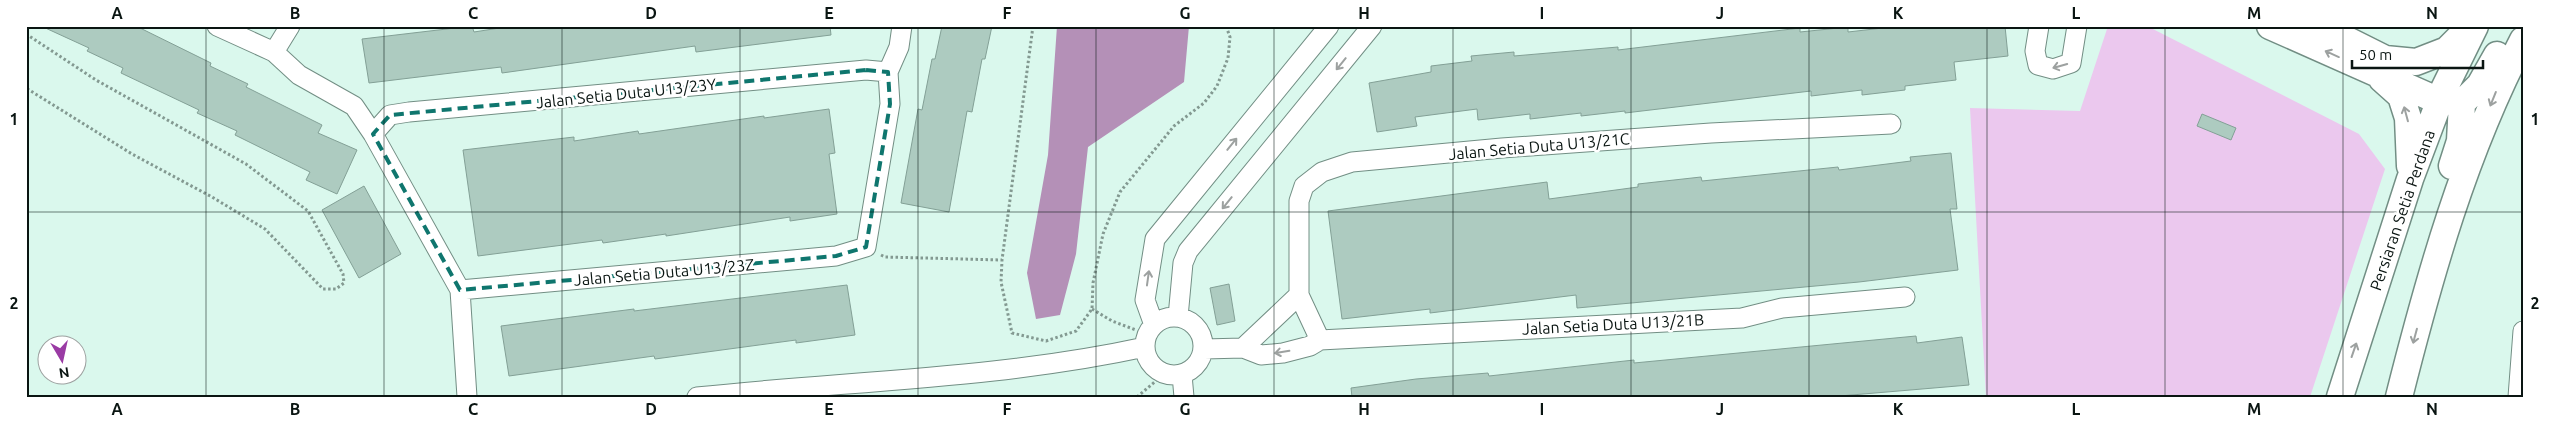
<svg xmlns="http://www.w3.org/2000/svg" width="2549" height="423" viewBox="0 0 2549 423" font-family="Ubuntu,sans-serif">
<rect width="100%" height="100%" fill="#daf8ed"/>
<!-- green -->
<path fill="#ebc8ee" d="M 2108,26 L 2147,26 L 2359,134 L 2385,169 L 2310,397 L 1986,397 L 1970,108 L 2080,111 Z"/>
<!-- water -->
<path fill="#b490b7" d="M 1057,26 L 1189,26 L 1184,82 L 1088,147 L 1076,254 L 1060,315 L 1036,319 L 1027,273 L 1048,155 Z"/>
<!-- building -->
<path fill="#adcbc0" stroke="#83a096" d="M 41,26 L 136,26 L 211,63 L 210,66 L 248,84 L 246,87 L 322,125 L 318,133 L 357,150 L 337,194 L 306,180 L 310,172 L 235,135 L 237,131 L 197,113 L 199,110 L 121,73 L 123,68 L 87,51 L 89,48 Z
M 472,26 L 474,32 L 512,26 L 830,26 L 831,35 L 696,52 L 695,46 L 502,73 L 501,67 L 369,83 L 362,39 Z
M 942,26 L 992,26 L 985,59 L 982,59 L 972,112 L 967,111 L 949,212 L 901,203 L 918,109 L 922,110 L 932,59 L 935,59 Z
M 1900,26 L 2005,26 L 2008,56 L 1954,62 L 1956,80 L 1905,86 L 1905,90 L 1862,95 L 1862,90 L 1811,96 L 1811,91 L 1625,113 L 1625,111 L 1581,116 L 1581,113 L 1530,119 L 1530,114 L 1478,120 L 1477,109 L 1415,117 L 1417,126 L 1377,132 L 1369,83 L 1431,72 L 1431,66 L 1472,61 L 1471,56 L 1514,52 L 1514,56 L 1618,47 L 1618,50 L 1800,28 L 1800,32 L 1848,27 L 1848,32 Z
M 829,109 L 835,153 L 829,154 L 837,214 L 790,221 L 790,217 L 666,236 L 666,234 L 603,243 L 602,240 L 478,256 L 463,150 L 574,137 L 574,141 L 638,131 L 639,134 L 764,116 L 764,118 Z
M 2202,114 L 2236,128 L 2231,140 L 2197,126 Z
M 1951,153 L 1957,209 L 1950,209 L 1958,270 L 1859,282 L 1577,308 L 1576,295 L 1430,313 L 1430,309 L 1342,319 L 1328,211 L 1547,182 L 1549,199 L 1638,187 L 1638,184 L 1701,177 L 1702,181 L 1838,167 L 1839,170 L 1911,161 L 1910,157 Z
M 364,186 L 401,254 L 359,278 L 322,210 Z
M 1229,284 L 1235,321 L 1217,325 L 1210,288 Z
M 847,285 L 855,335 L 796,343 L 796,340 L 655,359 L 654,356 L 509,376 L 501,326 L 634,309 L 634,311 Z
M 1916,336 L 1917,343 L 1962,337 L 1969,385 L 1828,397 L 1352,397 L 1351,388 L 1416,379 L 1488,373 L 1489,376 L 1634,360 L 1634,363 Z"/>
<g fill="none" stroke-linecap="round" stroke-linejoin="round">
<!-- minor casing -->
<g stroke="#728e84" stroke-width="21">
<path id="minor" d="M 217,26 L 274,52 L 299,75 L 354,106 L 373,134 L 460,290 L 467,397
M 2039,26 L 2035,51 L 2038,65 L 2053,69 L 2071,63 L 2077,26
M 274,52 L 290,26
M 373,134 L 390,115 L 409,112 L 866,70 L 888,72
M 460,290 L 836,256 L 866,247 L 890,104 L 888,72 L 899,47 L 902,26
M1145 346a29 29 0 1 1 58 0a29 29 0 1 1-58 0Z
M 1178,317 L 1183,263 L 1188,251 L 1372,26
M 1154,325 L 1145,300 L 1155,239 L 1329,26
M 1320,340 L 1299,295 L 1299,201 L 1304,186 L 1322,172 L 1352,162 L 1502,148 L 1711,133 L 1891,124
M 1243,348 L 1299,295
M 1204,349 L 1243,348 L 1261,355 L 1283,353 L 1310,346 L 1320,340 L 1742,318 L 1782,308 L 1905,297
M 1182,375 L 1184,397
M 697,397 C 846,381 998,379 1145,347
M 2518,397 L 2523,331"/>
</g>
<!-- secondary casing -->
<g stroke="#728e84" stroke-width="29">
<path id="secondary" d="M 2270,26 L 2439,101 L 2457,102
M 2319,26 L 2383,58
M 2385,59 L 2416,62 L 2447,50 L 2468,29
M 2382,79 L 2401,96 L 2408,118 L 2410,166
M 2452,166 L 2460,141 L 2462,103 L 2480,85 L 2497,55
M 2340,397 L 2410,179 L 2444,89 L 2475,26
M 2399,397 C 2430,274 2464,153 2523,40"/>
</g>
<!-- path -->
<path stroke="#839991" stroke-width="3" stroke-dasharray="2.5 2.5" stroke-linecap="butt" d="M 1033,26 L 1002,260 L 1001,282 L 1012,333 L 1046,341 L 1076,331 L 1092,309 L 1093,283 L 1103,234 L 1120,192 L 1174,126 L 1204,103 L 1217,86 L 1228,58 L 1230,37 L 1226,26
M 26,34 L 96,80 L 246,164 L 308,211 L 343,274 L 344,283 L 336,289 L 323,289 L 265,229 L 212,197 L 132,154 L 26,88
M 881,255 L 885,257 L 1002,260
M 1092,309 L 1112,321 L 1136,330
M 1137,397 L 1164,374"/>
<!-- minor -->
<use href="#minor" stroke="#fff" stroke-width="19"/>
<!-- secondary -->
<use href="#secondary" stroke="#fff" stroke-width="26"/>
</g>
<!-- one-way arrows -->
<defs><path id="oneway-shaft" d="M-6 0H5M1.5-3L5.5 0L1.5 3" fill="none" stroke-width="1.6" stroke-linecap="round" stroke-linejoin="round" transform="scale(1.25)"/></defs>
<g stroke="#9da1a0">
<use href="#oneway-shaft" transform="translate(2332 54) rotate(-156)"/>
<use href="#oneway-shaft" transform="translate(1341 64) rotate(129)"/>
<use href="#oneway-shaft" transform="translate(2060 66) rotate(164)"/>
<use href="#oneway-shaft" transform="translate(2493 99) rotate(112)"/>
<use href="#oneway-shaft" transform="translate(2406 114) rotate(-105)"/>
<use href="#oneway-shaft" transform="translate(1232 144) rotate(-51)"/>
<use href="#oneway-shaft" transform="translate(1227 203) rotate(129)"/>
<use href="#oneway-shaft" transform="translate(1148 278) rotate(-82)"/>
<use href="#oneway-shaft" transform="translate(2415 336) rotate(105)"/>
<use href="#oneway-shaft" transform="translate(2354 350) rotate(-71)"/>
<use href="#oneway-shaft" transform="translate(1282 352) rotate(171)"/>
</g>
<!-- marked area -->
<path fill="none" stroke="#0f766e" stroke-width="4" stroke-dasharray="10 6" stroke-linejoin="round" d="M 866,70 L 888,72 L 890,104 L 866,247 L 836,256 L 460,290 L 373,134 L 390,115 Z"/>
<!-- grid -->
<path fill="none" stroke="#0a1512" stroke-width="1" stroke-opacity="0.55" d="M 206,26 L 206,397M 384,26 L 384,397M 562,26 L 562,397M 740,26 L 740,397M 918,26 L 918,397M 1096,26 L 1096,397M 1274,26 L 1274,397M 1453,26 L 1453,397M 1631,26 L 1631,397M 1809,26 L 1809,397M 1987,26 L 1987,397M 2165,26 L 2165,397M 2343,26 L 2343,397M 26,212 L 2523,212"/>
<g text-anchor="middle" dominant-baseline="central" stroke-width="5" stroke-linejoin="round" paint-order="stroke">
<!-- street labels -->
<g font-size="16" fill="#0a1512" stroke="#fff">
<text transform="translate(626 93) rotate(-6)">Jalan Setia Duta U13/23Y</text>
<text transform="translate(1539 146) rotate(-5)">Jalan Setia Duta U13/21C</text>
<text transform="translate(2402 210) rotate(-71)">Persiaran Setia Perdana</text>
<text transform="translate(664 272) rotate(-5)">Jalan Setia Duta U13/23Z</text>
<text transform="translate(1613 324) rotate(-3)">Jalan Setia Duta U13/21B</text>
</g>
</g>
<!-- border -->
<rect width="2549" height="423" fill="none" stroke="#ffffff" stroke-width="55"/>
<!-- north arrow -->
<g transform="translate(62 360) rotate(171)"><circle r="24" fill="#ffffff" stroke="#9da1a0"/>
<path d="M0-4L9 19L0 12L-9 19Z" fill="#9a3ba4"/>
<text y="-8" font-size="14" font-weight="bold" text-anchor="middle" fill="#0a1512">N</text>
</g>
<!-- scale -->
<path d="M2352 60v8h131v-8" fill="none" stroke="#0a1512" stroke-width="2.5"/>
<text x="2359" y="60" font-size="15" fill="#0a1512" stroke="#ffffff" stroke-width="4" paint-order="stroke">50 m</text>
<rect x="28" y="28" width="2494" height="368" fill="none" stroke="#0a1512" stroke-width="2"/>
<g font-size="16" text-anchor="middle" font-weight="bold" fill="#0a1512">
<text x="117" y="19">A</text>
<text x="295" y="19">B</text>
<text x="473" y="19">C</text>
<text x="651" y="19">D</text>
<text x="829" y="19">E</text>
<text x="1007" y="19">F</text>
<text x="1185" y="19">G</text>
<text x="1364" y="19">H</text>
<text x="1542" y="19">I</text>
<text x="1720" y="19">J</text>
<text x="1898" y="19">K</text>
<text x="2076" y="19">L</text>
<text x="2254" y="19">M</text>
<text x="2432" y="19">N</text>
<text x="14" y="125">1</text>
<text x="2535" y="125">1</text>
<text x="14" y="309">2</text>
<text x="2535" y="309">2</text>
<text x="117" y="415">A</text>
<text x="295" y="415">B</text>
<text x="473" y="415">C</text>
<text x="651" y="415">D</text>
<text x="829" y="415">E</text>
<text x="1007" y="415">F</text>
<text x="1185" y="415">G</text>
<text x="1364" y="415">H</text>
<text x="1542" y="415">I</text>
<text x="1720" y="415">J</text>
<text x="1898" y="415">K</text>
<text x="2076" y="415">L</text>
<text x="2254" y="415">M</text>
<text x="2432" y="415">N</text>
</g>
</svg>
